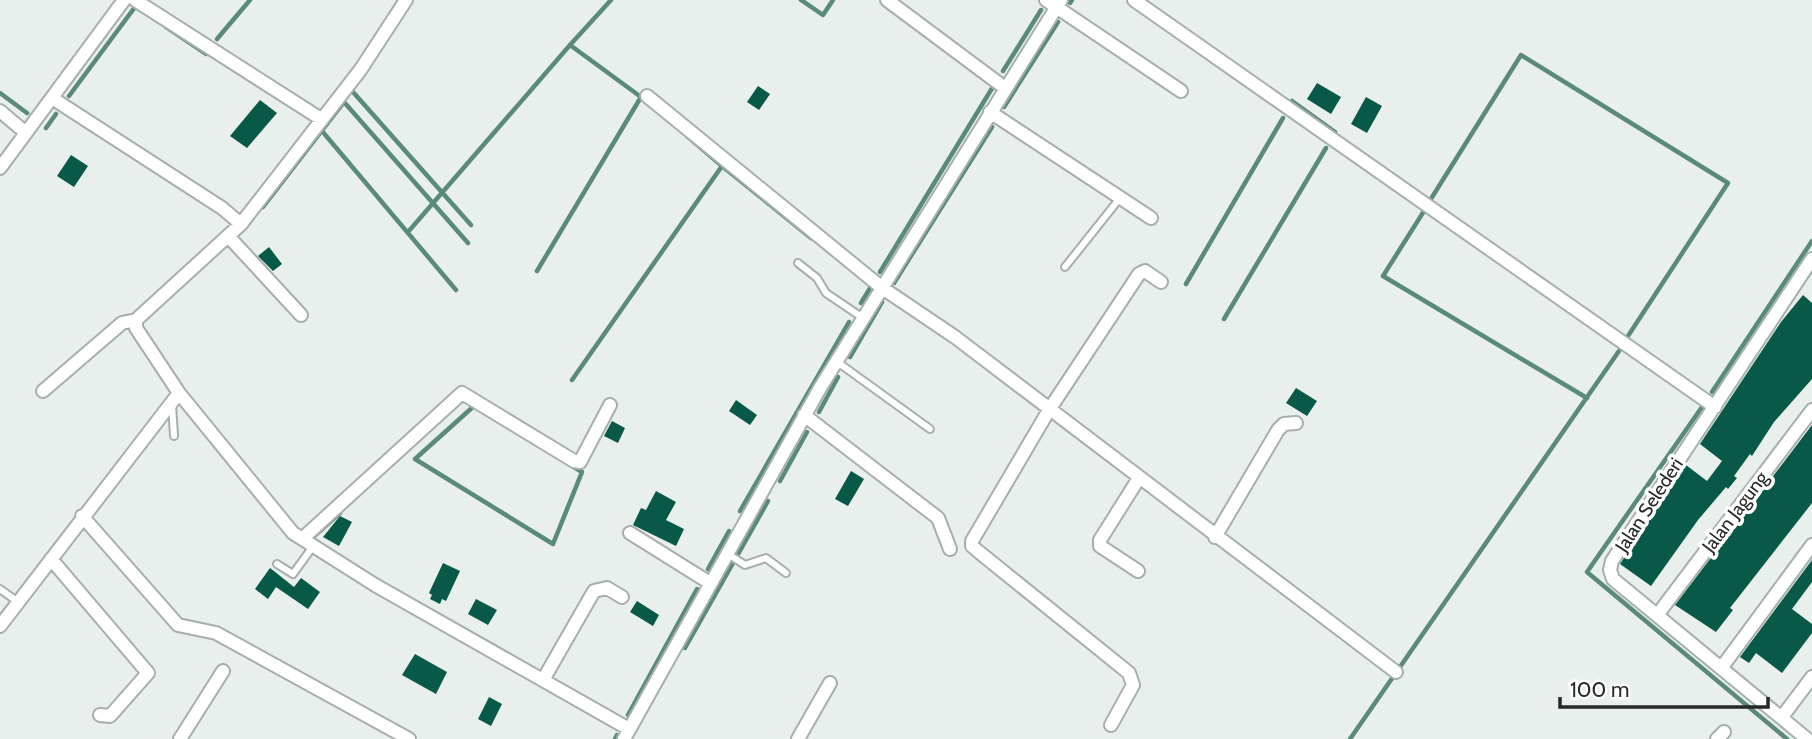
<svg xmlns="http://www.w3.org/2000/svg" width="1812" height="739" viewBox="0 0 1812 739" font-family="Cabin,sans-serif">
<rect width="100%" height="100%" fill="#e8efed"/>
<g fill="none" stroke-linecap="round" stroke-linejoin="round">
<!-- stream -->
<path stroke="#598a7c" stroke-width="4.5" d="M 801,0 L 823,15 L 833,0
M 1070,3 L 1072,0
M 166,27 L 206,54
M 217,39 L 250,0
M 570,45 L 611,0
M 1003,71 L 1041,10
M 353,92 L 471,225
M 0,93 L 27,113
M 69,96 L 135,7
M 1292,101 L 1335,132
M 1004,107 L 1058,22
M 46,128 L 56,114
M 322,131 L 456,290
M 722,166 L 811,238
M 1429,202 L 1521,55 L 1728,183 L 1628,336
M 263,207 L 344,102 L 468,243
M 1424,211 L 1383,276 L 1587,398
M 408,232 L 570,45 L 641,97 L 537,271
M 880,272 L 994,85
M 894,283 L 992,127
M 1186,284 L 1283,118
M 861,303 L 872,285
M 1224,319 L 1326,148
M 850,357 L 882,302
M 572,380 L 722,166 L 687,136
M 1712,392 L 1812,241
M 474,406 L 415,459 L 553,544 L 582,472 L 569,464
M 1702,407 L 1587,572 L 1787,739
M 819,412 L 838,377
M 780,481 L 807,432
M 740,511 L 849,322
M 312,538 L 340,513
M 708,569 L 729,531
M 685,648 L 768,501
M 628,715 L 697,589
M 615,739 L 617,735
M 1350,739 L 1619,351"/>
</g>
<!-- building -->
<path fill="#085948" d="M 1317,83 L 1341,97 L 1331,114 L 1307,99 Z
M 758,86 L 770,94 L 759,110 L 747,102 Z
M 1366,97 L 1382,106 L 1367,133 L 1351,124 Z
M 260,100 L 277,113 L 247,148 L 230,136 Z
M 71,155 L 88,166 L 74,187 L 57,176 Z
M 269,247 L 282,264 L 273,271 L 258,256 Z
M 1803,295 L 1812,303 L 1812,379 L 1774,422 L 1752,456 L 1750,454 L 1734,476 L 1737,478 L 1728,489 L 1726,487 L 1698,520 L 1651,586 L 1620,564 L 1686,465 L 1707,481 L 1722,461 L 1700,444 L 1781,322 Z
M 1296,388 L 1317,401 L 1307,416 L 1286,403 Z
M 736,400 L 757,415 L 750,425 L 729,411 Z
M 612,421 L 625,428 L 618,443 L 604,436 Z
M 1812,425 L 1812,503 L 1730,608 L 1733,610 L 1716,632 L 1675,605 Z
M 851,471 L 864,479 L 848,506 L 835,499 Z
M 656,491 L 676,502 L 666,520 L 684,529 L 676,546 L 633,525 L 641,508 L 646,510 Z
M 340,516 L 352,522 L 339,546 L 323,537 Z
M 1812,560 L 1812,582 L 1792,609 L 1812,624 L 1812,633 L 1782,673 L 1756,653 L 1749,663 L 1740,657 Z
M 443,563 L 460,571 L 446,601 L 442,599 L 440,604 L 430,599 L 432,595 L 429,593 Z
M 270,568 L 294,587 L 301,578 L 320,592 L 308,609 L 276,587 L 268,599 L 255,589 Z
M 476,599 L 497,610 L 488,625 L 468,614 Z
M 637,601 L 659,615 L 653,626 L 630,612 Z
M 415,654 L 447,672 L 436,694 L 402,675 Z
M 489,697 L 502,704 L 491,726 L 478,719 Z"/>
<g fill="none" stroke-linecap="round" stroke-linejoin="round">
<!-- lane casing -->
<g stroke="#a7afac" stroke-width="10">
<path id="lane" d="M 798,263 L 817,278 L 826,293 L 863,318
M 1065,267 L 1120,198
M 836,361 L 930,429
M 172,404 L 174,436
M 728,554 L 745,565 L 766,558 L 786,573
M 277,564 L 293,574 L 314,545
M 0,589 L 18,602"/>
</g>
<!-- street casing -->
<g stroke="#a7afac" stroke-width="16">
<path id="street" d="M 135,0 L 321,119
M 406,0 L 361,69 L 241,224 L 136,320 L 136,328 L 179,393 L 293,533 L 375,585 L 629,729
M 887,0 L 1005,88
M 1046,0 L 1181,91
M 1134,0 L 1715,407
M 647,96 L 881,287 L 955,337 L 1396,672
M 52,98 L 222,208 L 241,224
M 0,111 L 26,133
M 990,112 L 1151,218
M 0,168 L 124,0
M 229,237 L 301,315
M 43,391 L 122,323 L 136,320
M 804,415 L 938,518 L 950,549
M 82,516 L 178,625 L 216,633 L 409,739
M 630,533 L 710,583
M 1215,537 L 1278,430 L 1284,424 L 1296,423
M 303,538 L 462,393 L 574,461 L 580,462 L 610,405
M 51,559 L 148,673 L 110,716 L 100,715
M 1138,571 L 1100,546 L 1100,540 L 1139,478
M 1658,614 L 1812,410
M 0,626 L 179,393
M 1722,667 L 1812,545
M 543,680 L 594,591 L 607,588 L 622,597
M 1782,717 L 1812,677
M 1111,725 L 1133,685 L 1129,673 L 979,552 L 972,546 L 972,541 L 1049,410 L 1139,274 L 1145,271 L 1161,282
M 180,739 L 223,671
M 624,739 L 820,388 L 1061,0
M 798,739 L 830,683
M 1717,739 L 1724,732
M 1807,739 L 1613,579 L 1610,570 L 1612,561 L 1812,259"/>
</g>
<!-- lane -->
<use href="#lane" stroke="#fff" stroke-width="6"/>
<!-- street -->
<use href="#street" stroke="#fff" stroke-width="12"/>
</g>
<g text-anchor="middle" dominant-baseline="central" stroke-width="7" stroke-linejoin="round" paint-order="stroke">
<!-- street labels -->
<g font-size="19" fill="#262928" stroke="#fff">
<text transform="translate(1649 505) rotate(-57)">Jalan Selederi</text>
<text transform="translate(1735 512) rotate(-53)">Jalan Jagung</text>
</g>
</g>
<!-- scale -->
<path d="M1560 697v10h208v-10" fill="none" stroke="#262928" stroke-width="3.5"/>
<text x="1570" y="697" font-size="21" fill="#262928" stroke="#ffffff" stroke-width="5" paint-order="stroke">100 m</text>
</svg>
